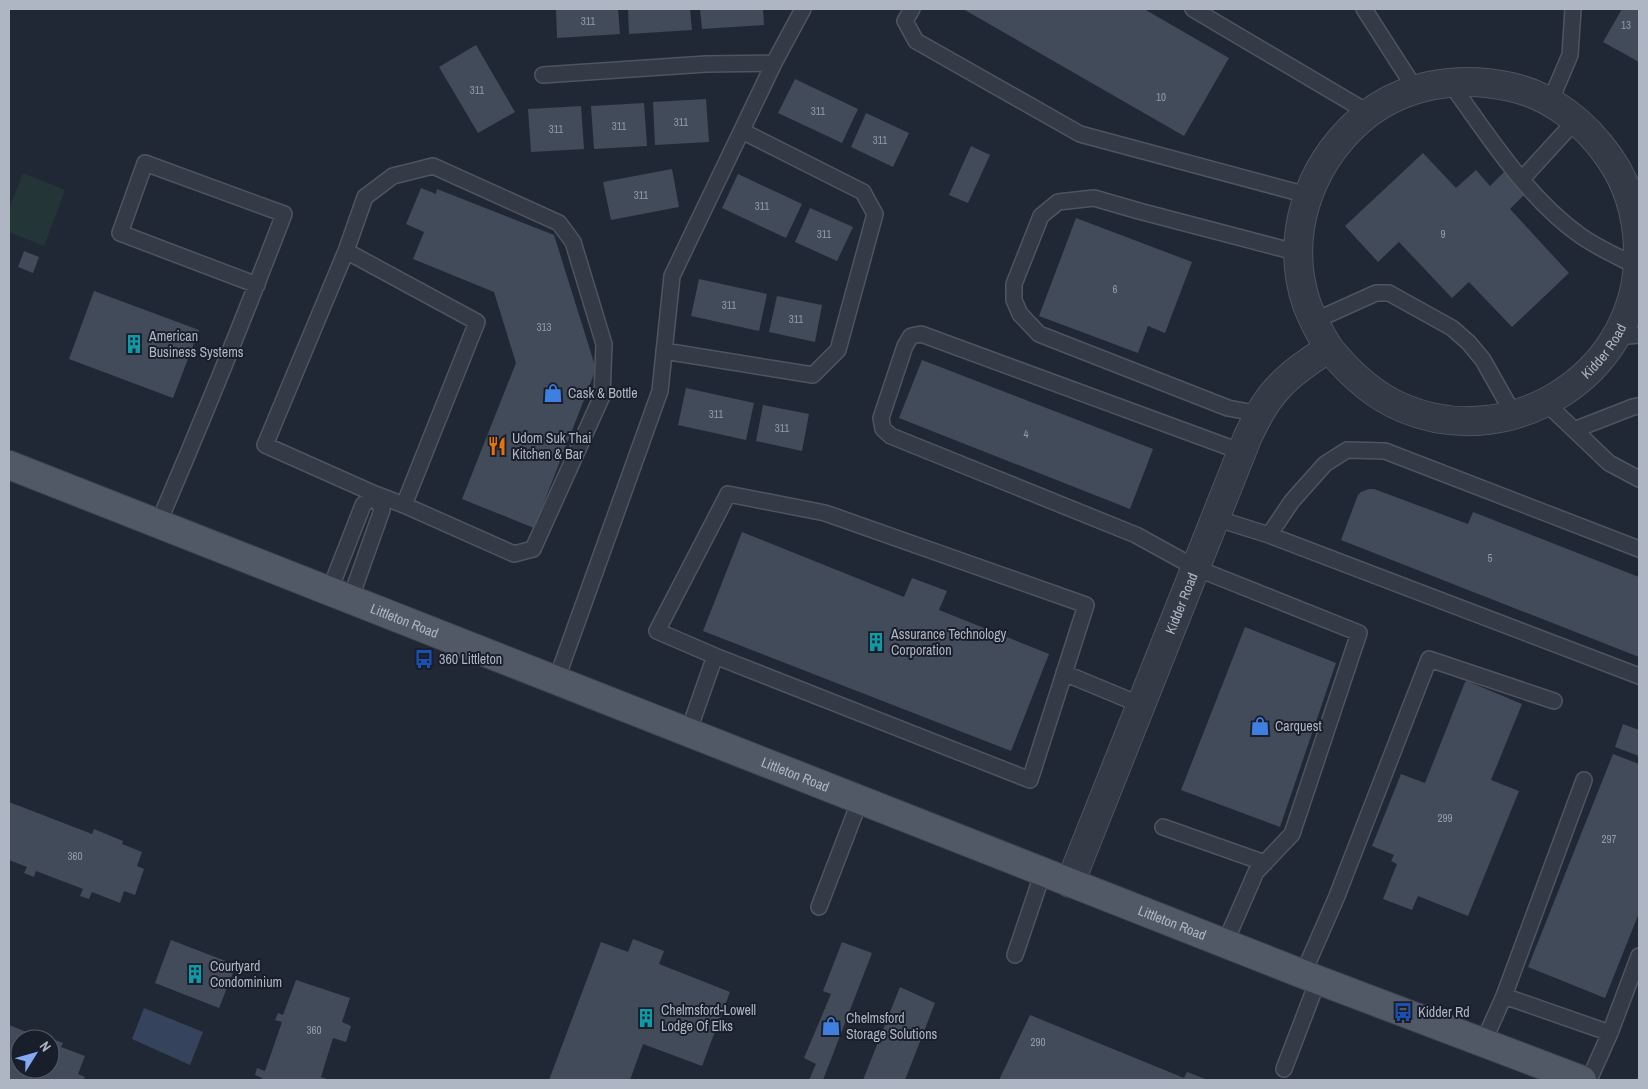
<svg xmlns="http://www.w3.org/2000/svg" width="1648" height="1089" viewBox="0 0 1648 1089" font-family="'Archivo Narrow',sans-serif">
<rect width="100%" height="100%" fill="#212835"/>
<!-- green -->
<path fill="#233537" d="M 23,173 L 65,190 L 44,246 L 9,232 L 9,209 Z"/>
<!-- water -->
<path fill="#35435c" d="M 144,1008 L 203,1032 L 190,1065 L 132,1039 Z"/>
<!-- building -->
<path fill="#424b5a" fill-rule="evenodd" d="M 556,9 L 618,9 L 620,34 L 557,38 Z
M 628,9 L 690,9 L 692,30 L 629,34 Z
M 700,9 L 763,9 L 764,25 L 702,29 Z
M 963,9 L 1144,9 L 1229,58 L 1184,136 Z
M 1622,9 L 1639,9 L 1639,62 L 1603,42 Z
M 476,45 L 515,112 L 478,133 L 439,67 Z
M 795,79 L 858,109 L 842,143 L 778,113 Z
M 706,99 L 709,142 L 655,145 L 653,102 Z
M 644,103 L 647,146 L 594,149 L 591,106 Z
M 581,106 L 584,149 L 531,152 L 528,109 Z
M 866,113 L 909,133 L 893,167 L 851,147 Z
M 971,146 L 990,155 L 968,203 L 949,195 Z
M 1423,153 L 1456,188 L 1476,170 L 1490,186 L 1505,171 L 1526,193 L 1510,209 L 1569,273 L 1512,327 L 1469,282 L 1452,298 L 1399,242 L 1378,262 L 1345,226 Z
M 672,169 L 679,207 L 611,220 L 603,182 Z
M 738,174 L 802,204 L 786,238 L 722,208 Z
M 421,188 L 436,194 L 437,189 L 554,235 L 596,369 L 534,528 L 462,499 L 516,363 L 494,292 L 413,259 L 424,232 L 406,224 Z
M 810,208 L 853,227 L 837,261 L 795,242 Z
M 1076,218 L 1192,262 L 1165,333 L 1148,326 L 1138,353 L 1039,316 Z
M 24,251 L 39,257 L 33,273 L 18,267 Z
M 699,279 L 767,294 L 759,331 L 691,316 Z
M 94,291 L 199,330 L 173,398 L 69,359 Z
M 777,296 L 822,305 L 815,342 L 769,332 Z
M 922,360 L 1153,449 L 1130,509 L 899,418 Z
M 686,388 L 754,403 L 746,440 L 678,425 Z
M 763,405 L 809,414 L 802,451 L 756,441 Z
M 1369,489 L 1374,489 L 1468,524 L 1473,512 L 1639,577 L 1639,657 L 1341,540 L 1358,495 L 1361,492 Z
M 742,532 L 904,597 L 912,578 L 947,591 L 939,610 L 1049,654 L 1011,751 L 703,631 Z
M 1245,627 L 1336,663 L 1280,827 L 1181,790 Z
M 1467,681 L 1522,704 L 1491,780 L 1519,791 L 1468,916 L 1418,896 L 1412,910 L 1383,899 L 1397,864 L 1391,861 L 1394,855 L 1372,846 L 1401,774 L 1425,783 L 1465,682 Z
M 1623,724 L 1639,730 L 1639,756 L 1615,747 Z
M 1613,754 L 1639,764 L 1639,913 L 1605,998 L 1528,967 Z
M 9,802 L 92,834 L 94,829 L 123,841 L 122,844 L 142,852 L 137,866 L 144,869 L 135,895 L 124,891 L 120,903 L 92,892 L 89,899 L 80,896 L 83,889 L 36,871 L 34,877 L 24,873 L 27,867 L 9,860 Z
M 633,939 L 664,951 L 659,964 L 730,992 L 702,1066 L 643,1044 L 630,1080 L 549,1080 L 601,942 L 628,952 Z
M 171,940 L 236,965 L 219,1008 L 155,983 Z
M 842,942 L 872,953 L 823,1080 L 809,1080 L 816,1064 L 804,1058 L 831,994 L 823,991 Z
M 296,980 L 350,998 L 342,1022 L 351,1026 L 346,1042 L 333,1038 L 321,1077 L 330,1080 L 261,1080 L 262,1078 L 255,1075 L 257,1068 L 265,1071 L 282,1022 L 275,1020 L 278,1013 L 283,1015 Z
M 900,987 L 935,1003 L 905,1080 L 863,1080 Z
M 1030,1015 L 1184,1078 L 1187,1072 L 1208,1080 L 999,1080 Z
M 9,1025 L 34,1035 L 35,1032 L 63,1043 L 61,1047 L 85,1056 L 78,1074 L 85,1077 L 83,1080 L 9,1080 ZM 20,1039 L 50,1039 L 50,1069 L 20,1069 Z"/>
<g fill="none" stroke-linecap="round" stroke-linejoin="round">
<!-- service casing -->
<g stroke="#4e5561" stroke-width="18">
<path id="service" d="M 912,9 L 905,21 L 916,41 L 1080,134 L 1307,195
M 1193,9 L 1369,113
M 1364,9 L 1416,90
M 543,75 L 706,64 L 774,63
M 1450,83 C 1489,136 1526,197 1581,236 C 1598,248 1619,257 1638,267
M 1550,102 L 1570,55 L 1573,9
M 1522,179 L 1576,120
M 346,251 L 365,197 L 393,176 L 433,166 L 559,223 L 573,242 L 604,344 L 602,396 L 533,549 L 514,554 L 404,505
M 1314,321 L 1376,293 L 1389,293 L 1452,328 L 1469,343 L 1483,360 L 1514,415
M 1616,337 L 1639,335
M 664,351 L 813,375 L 838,350 L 875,214 L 863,192 L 742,131
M 1546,403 L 1609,463 L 1639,479
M 1260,414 L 1228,408 L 1039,334 L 1020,314 L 1014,300 L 1014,284 L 1041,216 L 1058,202 L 1094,198 L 1139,211 L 1299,253
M 1574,430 L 1633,407 L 1639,406
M 1215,518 L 1269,535 L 1639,676
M 158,524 C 202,422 244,318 284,214 L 145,163 L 120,233 L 257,285
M 1269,535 L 1292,501 L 1325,464 L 1347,450 L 1385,451 L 1639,549
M 329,592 L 363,505 L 375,494
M 350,600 L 382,510 L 375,494 L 265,445 L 346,251 L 477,322 L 404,505 L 375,494
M 1064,673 L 1141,705
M 556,681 L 660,391 L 672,276 L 774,63 L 803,9
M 688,733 L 715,656 L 1030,780 L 1086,605 L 825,513 L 728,494 L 657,631 L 715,656
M 1163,827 L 1265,863
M 819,907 L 860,800
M 1225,943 L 1256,872 L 1292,834 L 1359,633 L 1196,568 L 1136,535 L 891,436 L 883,429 L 881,418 L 905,346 L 911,336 L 921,334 L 1242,452
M 1015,955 L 1043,872
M 1303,974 L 1337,896 L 1429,659 L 1554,701
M 1504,996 L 1610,1033
M 1483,1043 L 1504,996 L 1584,780
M 1284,1069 L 1318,980
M 1589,1080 L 1610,1033 L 1639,956"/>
</g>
<!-- minor casing -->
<g stroke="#4e5561" stroke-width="30">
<g id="minor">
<path id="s1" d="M 1070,883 L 1248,436 C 1256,420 1264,403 1277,389 C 1291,373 1311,360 1329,348 C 1349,373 1372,395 1403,408 C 1514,455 1643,370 1638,248 C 1637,215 1628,184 1609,157 C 1586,124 1552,96 1511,87 C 1458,75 1402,84 1360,120 C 1308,166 1284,237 1307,305 C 1313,320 1320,334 1329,348"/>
</g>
</g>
<!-- primary casing -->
<g stroke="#3d4350" stroke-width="30">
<g id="primary">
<path id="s2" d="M 9,465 L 1318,980 L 1582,1080"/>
</g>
</g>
<!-- service -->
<use href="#service" stroke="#343a46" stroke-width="15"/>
<!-- minor -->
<use href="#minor" stroke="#343a46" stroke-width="28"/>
<!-- primary -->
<use href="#primary" stroke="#525966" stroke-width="28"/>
</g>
<!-- icons -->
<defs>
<g id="building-bare" transform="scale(1.5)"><path d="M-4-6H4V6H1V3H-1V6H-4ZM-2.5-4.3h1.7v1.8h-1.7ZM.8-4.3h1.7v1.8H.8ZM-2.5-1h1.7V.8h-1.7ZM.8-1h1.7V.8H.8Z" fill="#0f9aa8" stroke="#191f2a" stroke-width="2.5" paint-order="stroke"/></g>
<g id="shop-bare" transform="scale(1.5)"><path d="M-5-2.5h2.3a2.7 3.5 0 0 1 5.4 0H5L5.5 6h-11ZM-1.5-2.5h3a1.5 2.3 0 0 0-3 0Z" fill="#3f7fe0" stroke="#191f2a" stroke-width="2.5" paint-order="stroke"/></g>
<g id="restaurant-bare" transform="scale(1.5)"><path d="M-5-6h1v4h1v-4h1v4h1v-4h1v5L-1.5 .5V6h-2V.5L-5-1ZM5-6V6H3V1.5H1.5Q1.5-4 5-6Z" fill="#e8710a" stroke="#191f2a" stroke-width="2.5" paint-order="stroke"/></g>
<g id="bus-bare" transform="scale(1.5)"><path d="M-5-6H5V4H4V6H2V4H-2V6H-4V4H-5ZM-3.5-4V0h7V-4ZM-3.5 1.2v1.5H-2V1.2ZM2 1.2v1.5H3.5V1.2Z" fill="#1a4fb4" stroke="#191f2a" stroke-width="2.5" paint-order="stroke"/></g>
</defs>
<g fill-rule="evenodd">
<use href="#building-bare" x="134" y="344"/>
<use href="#shop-bare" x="553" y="393"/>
<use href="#restaurant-bare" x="497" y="446"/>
<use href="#building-bare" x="876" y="642"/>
<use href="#bus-bare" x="424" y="659"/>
<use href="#shop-bare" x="1260" y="726"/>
<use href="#building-bare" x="195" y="974"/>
<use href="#bus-bare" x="1403" y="1012"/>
<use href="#building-bare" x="646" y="1018"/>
<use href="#shop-bare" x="831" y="1026"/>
</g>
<g text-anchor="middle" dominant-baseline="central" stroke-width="4" stroke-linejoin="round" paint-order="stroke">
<!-- number labels -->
<g font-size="11" fill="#939aa9">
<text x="588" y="21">311</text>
<text x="1626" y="25">13</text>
<text x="477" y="90">311</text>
<text x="1161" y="97">10</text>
<text x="818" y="111">311</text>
<text x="681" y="122">311</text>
<text x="619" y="126">311</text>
<text x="556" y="129">311</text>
<text x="880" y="140">311</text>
<text x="641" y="195">311</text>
<text x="762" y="206">311</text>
<text x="824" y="234">311</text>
<text x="1443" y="234">9</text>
<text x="1115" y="289">6</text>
<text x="729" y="305">311</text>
<text x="796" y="319">311</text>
<text x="544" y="327">313</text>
<text x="716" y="414">311</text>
<text x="782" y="428">311</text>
<text x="1026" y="434">4</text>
<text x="1490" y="558">5</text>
<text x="1445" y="818">299</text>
<text x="1609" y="839">297</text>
<text x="75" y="856">360</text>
<text x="314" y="1030">360</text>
<text x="1038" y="1042">290</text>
</g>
<!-- poi labels -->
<g font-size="14" fill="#aeb5c3" stroke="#191f2a" text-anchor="start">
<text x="149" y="336">American<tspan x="149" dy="16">Business Systems</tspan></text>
<text x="568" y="393">Cask &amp; Bottle</text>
<text x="512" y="438">Udom Suk Thai<tspan x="512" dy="16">Kitchen &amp; Bar</tspan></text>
<text x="891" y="634">Assurance Technology<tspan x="891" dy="16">Corporation</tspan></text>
<text x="439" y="659">360 Littleton</text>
<text x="1275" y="726">Carquest</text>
<text x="210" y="966">Courtyard<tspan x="210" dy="16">Condominium</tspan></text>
<text x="661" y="1010">Chelmsford-Lowell<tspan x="661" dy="16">Lodge Of Elks</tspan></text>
<text x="1418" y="1012">Kidder Rd</text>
<text x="846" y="1018">Chelmsford<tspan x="846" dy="16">Storage Solutions</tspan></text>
</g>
<!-- street labels -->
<g font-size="14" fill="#aeb5c3" stroke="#191f2a">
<text stroke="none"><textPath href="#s1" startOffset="925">Kidder Road</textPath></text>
<text stroke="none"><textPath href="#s1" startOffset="301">Kidder Road</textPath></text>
<text stroke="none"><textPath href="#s2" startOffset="425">Littleton Road</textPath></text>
<text stroke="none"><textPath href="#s2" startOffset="845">Littleton Road</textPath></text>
<text stroke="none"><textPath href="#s2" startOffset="1250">Littleton Road</textPath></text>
</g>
</g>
<!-- border -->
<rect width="1648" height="1089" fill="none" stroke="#aeb5c3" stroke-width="20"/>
<!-- north arrow -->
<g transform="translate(35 1054) rotate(53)"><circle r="24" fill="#191f2a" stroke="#555b67"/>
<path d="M0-4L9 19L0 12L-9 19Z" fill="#84a8f2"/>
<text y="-8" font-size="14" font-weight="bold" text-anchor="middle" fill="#aeb5c3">N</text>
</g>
</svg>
